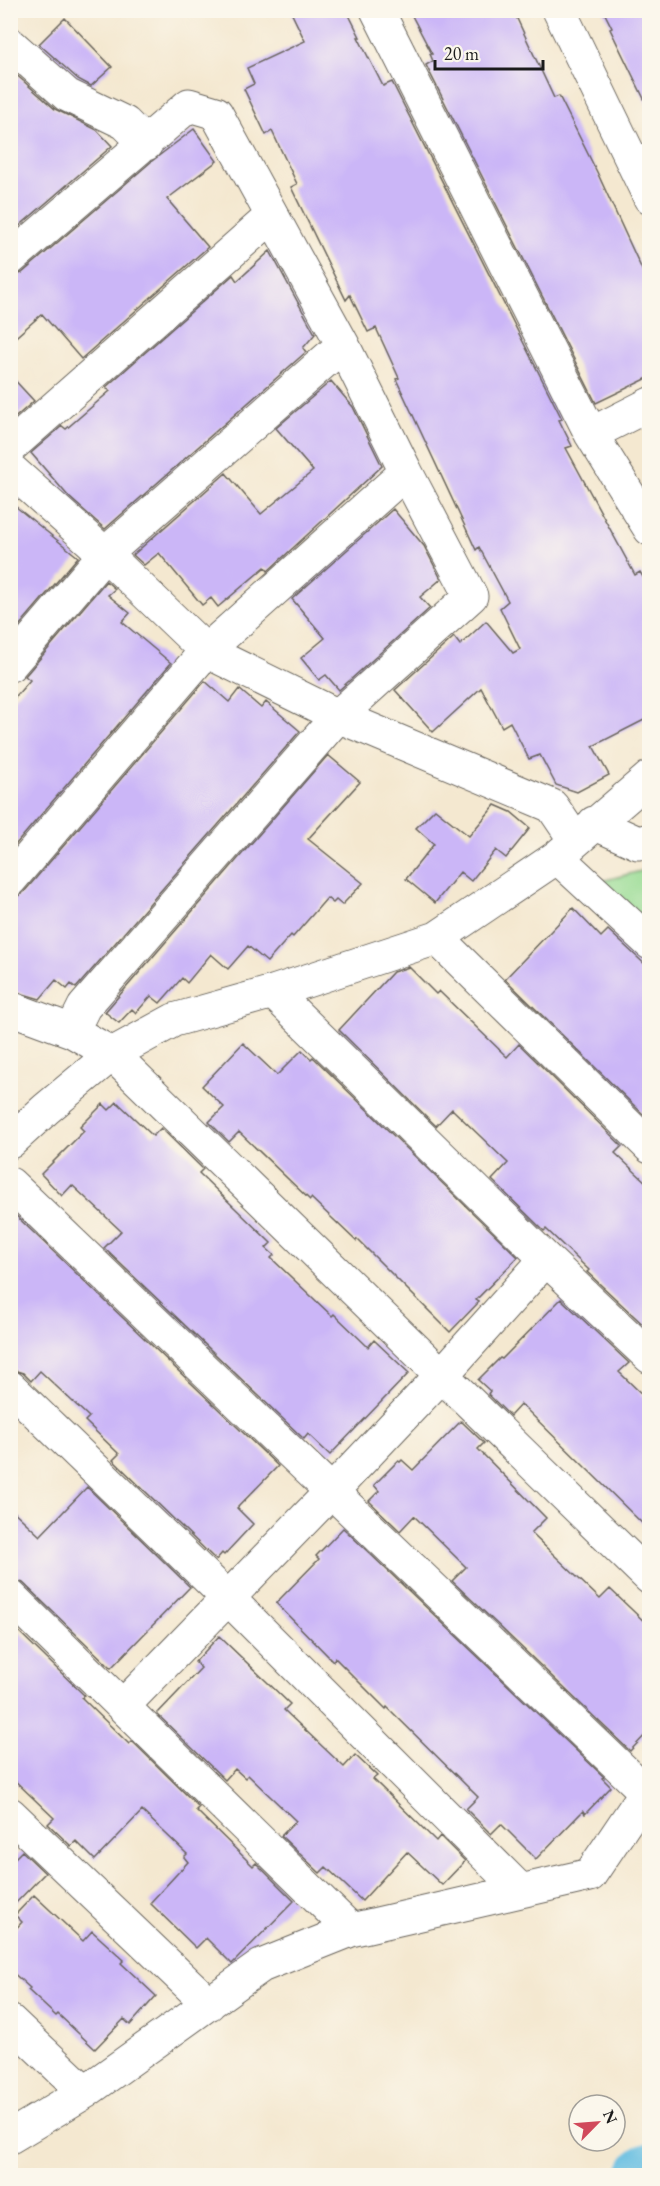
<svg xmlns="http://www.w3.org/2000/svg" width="660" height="2186" viewBox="0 0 660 2186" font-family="'EB Garamond',serif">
<rect width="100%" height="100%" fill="#fbf7ec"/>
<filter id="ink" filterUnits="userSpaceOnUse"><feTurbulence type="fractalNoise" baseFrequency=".0167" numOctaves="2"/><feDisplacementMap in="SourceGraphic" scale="12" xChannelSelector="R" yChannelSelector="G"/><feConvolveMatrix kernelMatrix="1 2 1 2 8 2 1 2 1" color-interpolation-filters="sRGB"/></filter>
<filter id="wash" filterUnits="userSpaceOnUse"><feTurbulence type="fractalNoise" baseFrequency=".008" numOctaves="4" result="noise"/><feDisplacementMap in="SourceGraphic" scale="24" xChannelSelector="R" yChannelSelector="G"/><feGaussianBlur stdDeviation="1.35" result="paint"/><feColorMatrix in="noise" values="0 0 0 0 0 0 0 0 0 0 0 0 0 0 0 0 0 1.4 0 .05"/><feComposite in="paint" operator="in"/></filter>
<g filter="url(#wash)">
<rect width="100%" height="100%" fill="#f4e8d0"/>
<!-- green -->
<path fill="#97db93" stroke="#5a7c58" stroke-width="1.5" d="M 649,869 L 649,932 L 602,881 Z"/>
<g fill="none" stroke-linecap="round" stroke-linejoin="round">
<!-- river -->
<path stroke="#64bde1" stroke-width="64" d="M 649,2176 L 650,2175"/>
</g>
<g id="blocks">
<!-- building -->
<path fill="#cbb6f7" d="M 290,10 L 347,11 L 360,37 L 358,37 L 383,86 L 392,82 L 562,419 L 559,420 L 572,446 L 566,448 L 635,575 L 640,572 L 650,588 L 650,717 L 593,746 L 609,775 L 577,792 L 556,785 L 540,755 L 529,759 L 510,722 L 502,727 L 481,688 L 433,732 L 395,690 L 454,637 L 460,645 L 486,621 L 513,653 L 520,649 L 500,608 L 508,601 L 479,547 L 476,550 L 396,379 L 399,378 L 376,328 L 368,332 L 350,295 L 346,300 L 291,187 L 297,184 L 272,131 L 266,135 L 244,89 L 254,84 L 247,68 L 305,41 Z
M 409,10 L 513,10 L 554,98 L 559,96 L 597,172 L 650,287 L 650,377 L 596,403 L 426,65 L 433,61 L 430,54 L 432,54 Z
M 603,10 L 650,10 L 650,111 L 610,29 L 612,28 Z
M 65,18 L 112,67 L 91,86 L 78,79 L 39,44 Z
M 12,71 L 55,109 L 97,130 L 112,146 L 10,234 L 10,73 Z
M 194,129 L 217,161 L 167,199 L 208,247 L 81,359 L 42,314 L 10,342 L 10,277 L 22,273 L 152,161 Z
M 270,251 L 315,334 L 303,348 L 306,352 L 105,529 L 69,497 L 31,453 L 62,426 L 66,429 L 110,391 L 106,387 L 233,275 L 237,281 Z
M 10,375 L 34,401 L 10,422 Z
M 331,381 L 353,407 L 382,466 L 268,571 L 265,567 L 218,607 L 211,598 L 202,605 L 159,553 L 144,565 L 133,555 L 226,473 L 261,514 L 313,471 L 276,428 Z
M 10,502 L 78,557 L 19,626 L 10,619 Z
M 393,509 L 424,546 L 441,579 L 420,597 L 430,608 L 339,690 L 326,675 L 319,680 L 301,658 L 325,638 L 292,599 Z
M 106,581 L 115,589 L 108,595 L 130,613 L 122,622 L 171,663 L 10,851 L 10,703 L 30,680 L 25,676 Z
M 205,681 L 229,702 L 239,689 L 261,708 L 266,702 L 300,731 L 76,988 L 71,984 L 67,989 L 56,980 L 40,999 L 10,990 L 10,898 L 17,897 L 24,892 Z
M 328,755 L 360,782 L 308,839 L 363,883 L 342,905 L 336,900 L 333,903 L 327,898 L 293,937 L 291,935 L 267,962 L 248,946 L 228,969 L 211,954 L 187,983 L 182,978 L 160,1003 L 151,996 L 136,1013 L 132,1009 L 119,1023 L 105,1012 Z
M 495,805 L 511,812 L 530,828 L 506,858 L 496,850 L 471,881 L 460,872 L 435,903 L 406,879 L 434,844 L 416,828 L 435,809 L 469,836 Z
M 573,908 L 601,937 L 608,930 L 650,969 L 650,1117 L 648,1119 L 505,979 Z
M 409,967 L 436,994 L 439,991 L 507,1057 L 519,1044 L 622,1146 L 615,1153 L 650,1186 L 650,1331 L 587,1272 L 589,1270 L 546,1229 L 544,1231 L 492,1180 L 508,1163 L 452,1109 L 436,1126 L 339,1030 L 393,972 Z
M 243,1043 L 277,1075 L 302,1050 L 311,1059 L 313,1057 L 518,1257 L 476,1300 L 479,1302 L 450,1332 L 357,1239 L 356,1241 L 311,1198 L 310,1200 L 239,1132 L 229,1142 L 209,1122 L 224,1107 L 202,1086 Z
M 117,1102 L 153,1136 L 161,1128 L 203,1169 L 199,1173 L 271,1243 L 266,1248 L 274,1255 L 271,1258 L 332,1316 L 334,1314 L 368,1347 L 374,1340 L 409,1373 L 330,1455 L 308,1434 L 304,1439 L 104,1248 L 121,1231 L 72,1185 L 62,1196 L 41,1174 L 84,1131 L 80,1127 L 103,1104 L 109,1110 Z
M 10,1210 L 278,1466 L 237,1508 L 253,1524 L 224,1555 L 222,1553 L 216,1560 L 113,1460 L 119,1454 L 85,1421 L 89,1417 L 40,1371 L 31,1381 L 23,1373 L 10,1369 Z
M 561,1299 L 629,1363 L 619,1372 L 650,1402 L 650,1531 L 521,1404 L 510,1416 L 488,1394 L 490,1391 L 478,1380 L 500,1358 L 502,1359 Z
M 461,1421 L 484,1443 L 478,1449 L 546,1518 L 531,1533 L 600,1599 L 610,1589 L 650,1627 L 650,1730 L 630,1751 L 452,1581 L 466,1567 L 414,1516 L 400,1531 L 369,1501 L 379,1491 L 374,1485 L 398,1461 L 400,1462 L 402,1460 L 413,1470 Z
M 87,1487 L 190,1587 L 111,1668 L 23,1583 L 10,1578 L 10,1508 L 40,1536 Z
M 343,1528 L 604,1777 L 602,1778 L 611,1787 L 585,1814 L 583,1811 L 536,1859 L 501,1824 L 491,1834 L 466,1809 L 478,1797 L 387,1707 L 386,1709 L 335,1658 L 333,1661 L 276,1603 L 319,1559 L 316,1556 Z
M 10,1623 L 84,1695 L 82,1698 L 129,1744 L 132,1741 L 199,1807 L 196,1810 L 253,1866 L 256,1863 L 294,1901 L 232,1964 L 206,1938 L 196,1948 L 150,1903 L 188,1862 L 184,1857 L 187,1854 L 142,1811 L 95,1860 L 76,1841 L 71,1846 L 48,1824 L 54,1818 L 10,1776 Z
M 219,1636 L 290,1704 L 284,1710 L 344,1767 L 355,1755 L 377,1776 L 373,1779 L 436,1841 L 440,1836 L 465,1861 L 442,1885 L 407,1852 L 362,1901 L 326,1867 L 320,1873 L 281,1836 L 296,1821 L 248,1775 L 245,1778 L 235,1769 L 225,1780 L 157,1714 L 201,1668 L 195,1662 Z
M 22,1851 L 45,1873 L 10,1909 L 10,1863 Z
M 34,1895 L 83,1941 L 92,1931 L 124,1960 L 121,1963 L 156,1996 L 130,2025 L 124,2019 L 95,2049 L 58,2014 L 56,2016 L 28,1990 L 30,1988 L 10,1970 L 10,1935 L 22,1922 L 15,1915 Z"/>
</g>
</g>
<g filter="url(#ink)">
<use href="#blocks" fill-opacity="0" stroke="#68635b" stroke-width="1.5"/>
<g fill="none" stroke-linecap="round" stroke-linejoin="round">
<!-- minor casing -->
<g stroke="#68635b" stroke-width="35">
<path id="minor" d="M 377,10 L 591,434 L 650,529
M 559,10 L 650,198
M 10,44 L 67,95 L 125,123 L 146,144
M 10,259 L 189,105 L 216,113 L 343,345 L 406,472 L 471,596 L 338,716 L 84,1007 L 72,1031
M 591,434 L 650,404
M 10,447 L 272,216
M 10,469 L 105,554 L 206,651 L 338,716 L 552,806 L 575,840
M 10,665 L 105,554 L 343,345
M 594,823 L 638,843 L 650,840
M 557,857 L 650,943
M 10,880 L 206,651 L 406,472
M 437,938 L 650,1147
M 273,992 L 546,1259 L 650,1357
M 10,1008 L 72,1031 L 112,1054 L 650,1578
M 10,1142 L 46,1109 L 112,1054 L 174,1020 L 273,992 L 437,938 L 557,857 L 650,777
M 10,1184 L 646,1792
M 10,1387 L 227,1597 L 520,1890
M 10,1596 L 351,1930
M 123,1706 L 332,1491 L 441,1376 L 546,1259
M 10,1814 L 209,2004
M 10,2021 L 85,2092
M 10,2137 L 85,2092 L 261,1966 L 351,1930 L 590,1875 L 650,1786"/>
</g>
<!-- minor -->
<use href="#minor" stroke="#fff" stroke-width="33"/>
</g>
</g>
<!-- margin -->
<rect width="660" height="2186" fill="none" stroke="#fbf7ec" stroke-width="36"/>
<!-- north arrow -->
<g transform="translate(597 2123) rotate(65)"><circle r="28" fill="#fbf7ec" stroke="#a29f99" stroke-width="1.5"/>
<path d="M0-4.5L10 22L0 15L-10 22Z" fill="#d1495b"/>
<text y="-9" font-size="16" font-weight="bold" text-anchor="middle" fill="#1c1c1c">N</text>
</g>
<!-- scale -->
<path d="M435 60v9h108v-9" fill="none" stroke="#1c1c1c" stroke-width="3"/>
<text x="444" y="60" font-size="18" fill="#1c1c1c" stroke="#fbf7ec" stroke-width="4.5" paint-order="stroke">20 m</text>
</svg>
